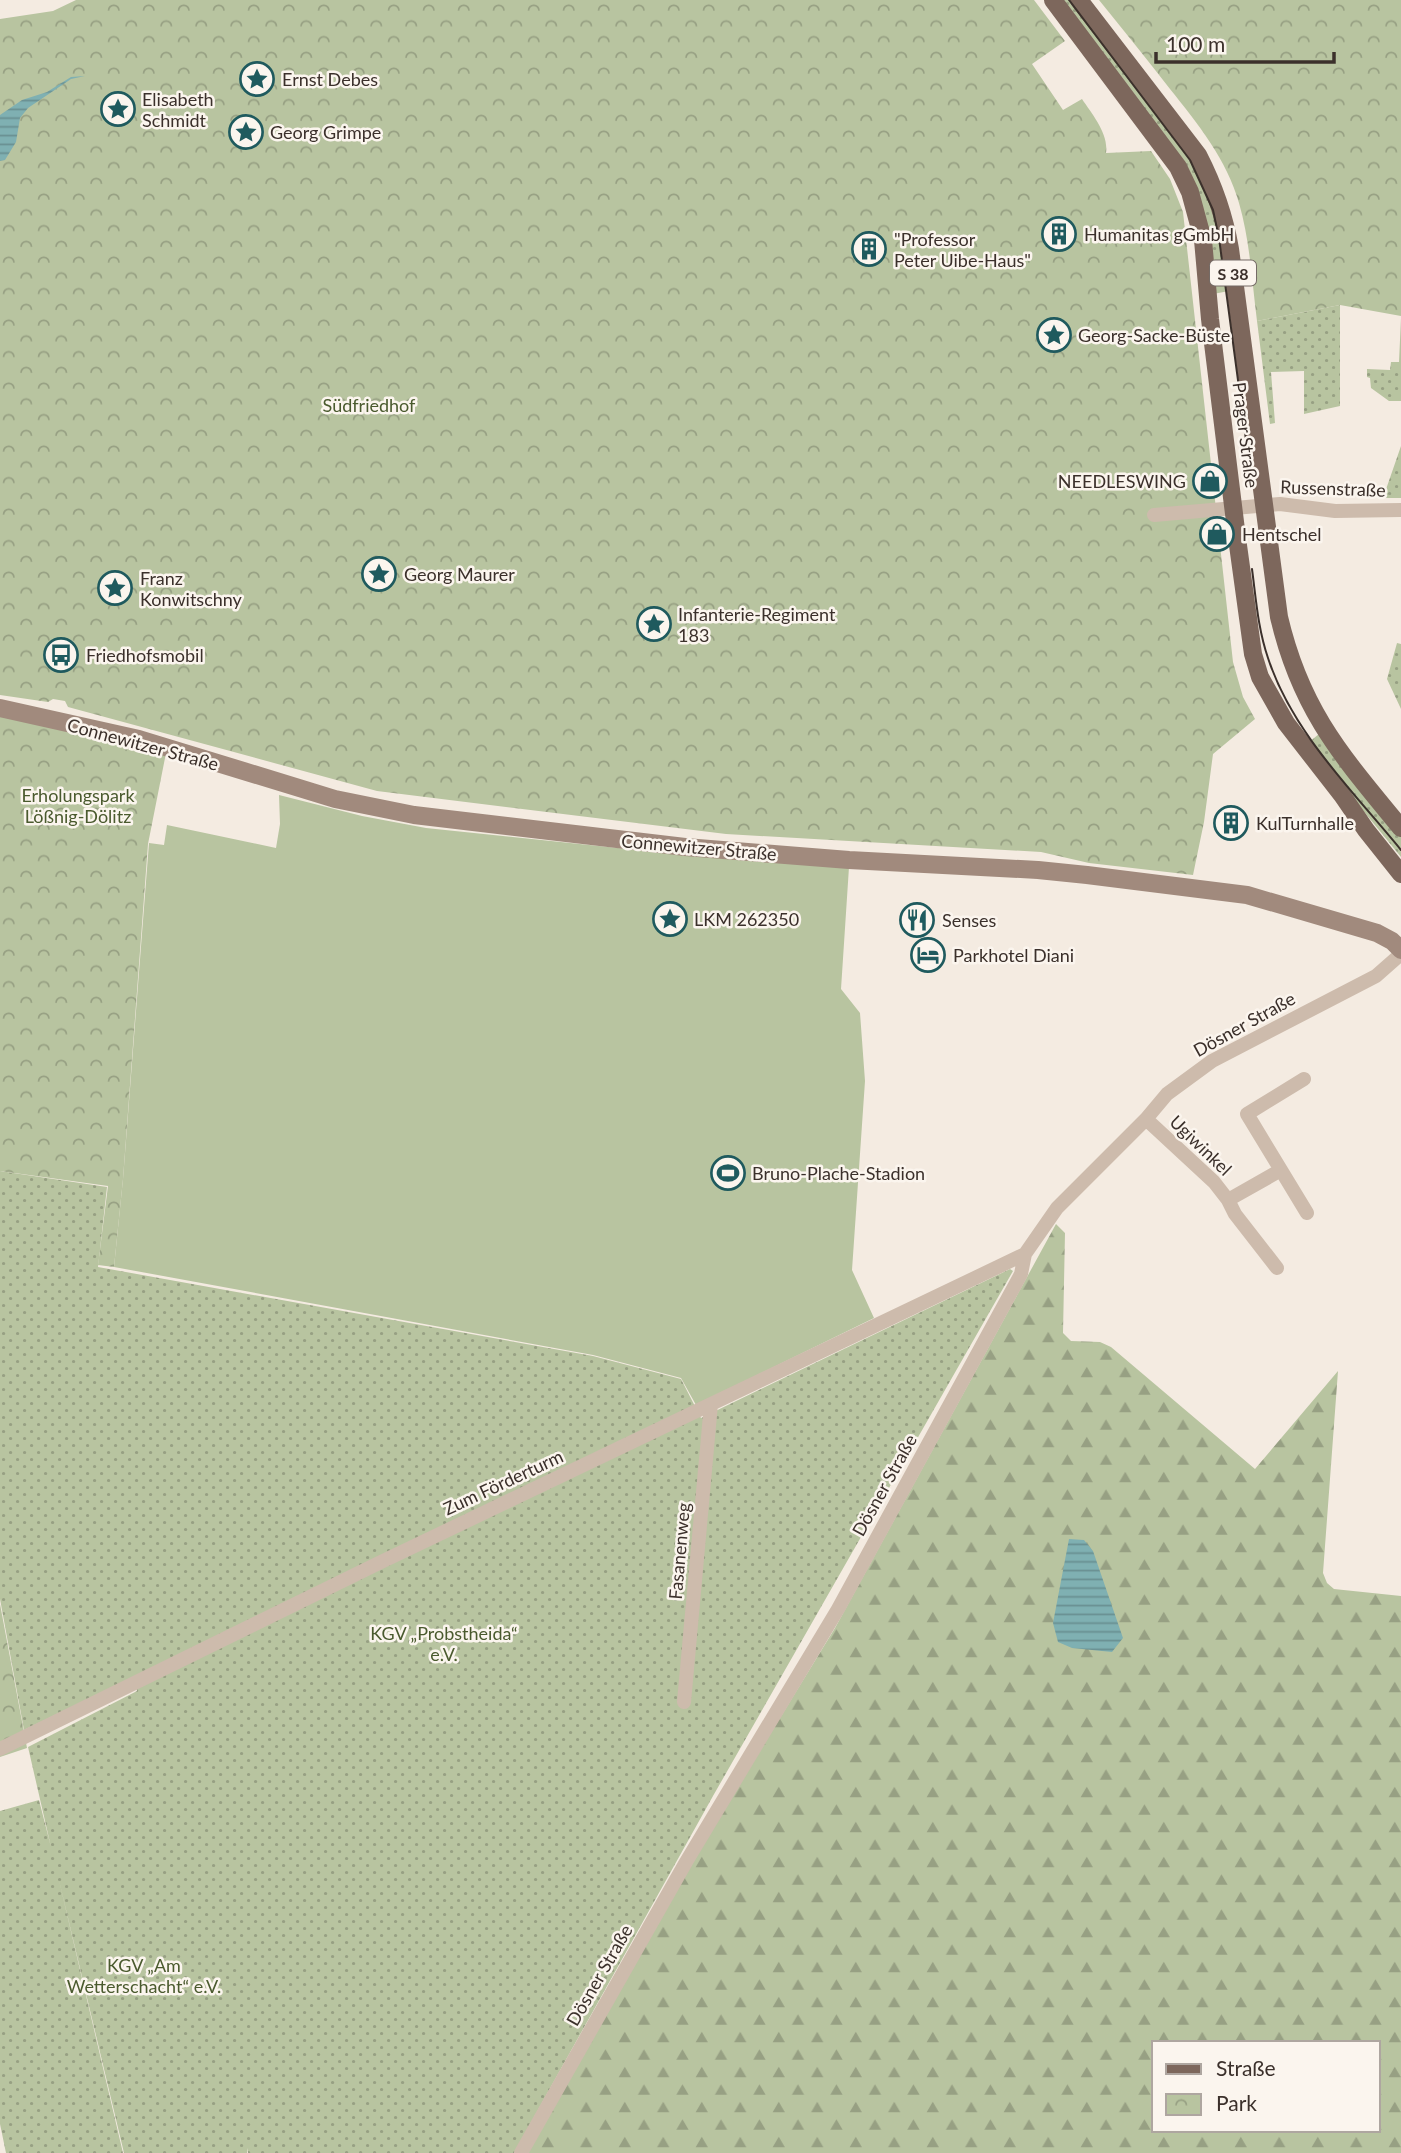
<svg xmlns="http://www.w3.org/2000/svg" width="1401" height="2153" viewBox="0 0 1401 2153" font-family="Lato,sans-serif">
<defs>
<pattern id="grass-dots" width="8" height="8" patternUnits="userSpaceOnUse" patternTransform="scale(1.75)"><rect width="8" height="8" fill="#b8c4a0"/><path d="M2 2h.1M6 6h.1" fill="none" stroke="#97a083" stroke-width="1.8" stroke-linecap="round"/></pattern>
<pattern id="forest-firs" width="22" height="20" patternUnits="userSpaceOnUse" patternTransform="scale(1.75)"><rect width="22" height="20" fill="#b8c4a0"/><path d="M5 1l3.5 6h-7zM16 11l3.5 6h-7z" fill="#97a083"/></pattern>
<pattern id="park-crowns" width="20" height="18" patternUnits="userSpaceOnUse" patternTransform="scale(1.75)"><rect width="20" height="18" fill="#b8c4a0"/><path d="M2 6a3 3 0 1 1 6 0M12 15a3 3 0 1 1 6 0" fill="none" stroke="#97a083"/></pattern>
<pattern id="water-rules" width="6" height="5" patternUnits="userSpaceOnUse" patternTransform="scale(1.75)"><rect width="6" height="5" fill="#7fb0b2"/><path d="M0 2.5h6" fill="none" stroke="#699091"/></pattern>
</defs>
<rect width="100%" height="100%" fill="#f4ebe1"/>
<!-- grass -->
<path fill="url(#grass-dots)" d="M 1060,0 L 1073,0 L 1193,158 L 1216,209 L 1229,291 L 1213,294 L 1203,213 Z
M 1340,305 L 1340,406 L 1304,414 L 1304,371 L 1271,372 L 1275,423 L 1270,424 L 1257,321 Z
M 1401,318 L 1401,401 L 1389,401 L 1371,388 L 1370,378 L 1367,377 L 1367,369 L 1390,370 L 1391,362 L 1399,362 Z
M 1401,446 L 1401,498 L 1383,498 Z
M 1397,643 L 1401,644 L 1401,709 L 1387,679 Z
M 1319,734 L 1401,837 L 1401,857 L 1308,743 Z
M 0,1171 L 107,1187 L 98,1267 L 593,1356 L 681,1379 L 701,1418 L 1010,1269 L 1013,1271 L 713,1796 L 514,2153 L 248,2153 L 247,2148 L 247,2153 L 124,2153 L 58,1876 L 123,2153 L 6,2153 L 0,2124 L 0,1811 L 39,1800 L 51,1847 L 28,1747 L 137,1691 L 134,1677 L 24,1730 L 0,1599 Z"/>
<!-- forest -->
<path fill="url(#forest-firs)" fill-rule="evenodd" d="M 1056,1224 L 1065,1233 L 1063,1333 L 1071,1341 L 1100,1342 L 1111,1347 L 1255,1469 L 1338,1371 L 1323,1573 L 1327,1583 L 1334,1589 L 1401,1596 L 1401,2153 L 528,2153 L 674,1891 L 835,1628 ZM 1154,2043 L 1378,2043 L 1378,2130 L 1154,2130 Z"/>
<!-- park -->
<path fill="url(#park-crowns)" d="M 76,0 L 1034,0 L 1065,41 L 1032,64 L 1063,110 L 1082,99 C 1092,114 1109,134 1106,153 L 1151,151 L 1170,179 L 1183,212 L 1233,662 L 1243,697 L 1255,719 L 1213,754 L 1204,822 L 1193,875 L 1089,863 L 1041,852 L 726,834 L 377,791 L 68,707 L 65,701 L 53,699 L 48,702 L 0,695 L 0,19 L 53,11 Z
M 1099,0 L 1401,0 L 1401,316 L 1340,305 L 1257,321 C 1252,282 1250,241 1239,203 C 1227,160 1198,124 1170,89 C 1147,59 1123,30 1099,0 Z
M 0,708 L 166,753 L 148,844 L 123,1179 L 114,1267 L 98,1265 L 108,1186 L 0,1171 Z
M 0,1604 L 27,1748 L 0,1757 Z"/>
<!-- pitch -->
<path fill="#b8c4a0" d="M 279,795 L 362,816 L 426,828 L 656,852 L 849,867 L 841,989 L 860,1013 L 865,1081 L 852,1270 L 874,1318 L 696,1405 L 681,1378 L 593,1355 L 114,1267 L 123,1179 L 149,843 L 164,845 L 167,825 L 276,848 L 280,824 Z"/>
<!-- water -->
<path fill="url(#water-rules)" d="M 85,76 L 71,79 L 28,108 L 20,118 L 16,142 L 5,160 L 0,161 L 0,115 L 22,100 L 47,92 L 71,77 Z
M 1069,1539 L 1084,1540 L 1093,1551 L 1123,1638 L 1112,1652 L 1072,1648 L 1058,1642 L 1053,1623 Z"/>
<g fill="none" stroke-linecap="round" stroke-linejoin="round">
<!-- street -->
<path stroke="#cdbbac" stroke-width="14" d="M 1154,515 L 1280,504 L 1335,511 L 1401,510
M 1304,1079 L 1247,1114 L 1307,1213
M 1146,1119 L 1214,1182 L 1228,1200 L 1235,1214 L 1277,1268
M 1228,1200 L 1281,1170
M 684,1702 L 711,1404
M 0,1749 L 381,1562 L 1025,1254
M 521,2153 L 686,1862 L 838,1609 L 1021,1274 L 1025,1254 L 1057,1208 L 1146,1119 L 1167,1094 L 1212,1061 L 1376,976 L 1401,954"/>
<!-- secondary -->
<path stroke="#a18a7d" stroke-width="18" d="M 0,708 L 139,739 L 335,799 L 414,815 L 685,847 L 849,860 L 1038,870 L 1087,875 L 1247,895 L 1377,933 L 1392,941 L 1401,950"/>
<!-- primary -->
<path stroke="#7d675c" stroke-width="18" d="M 1053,0 L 1178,167 L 1190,192 L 1203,240 L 1210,319 L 1237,538 L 1253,654 L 1260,677 L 1286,723 L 1342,795 L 1366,830 L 1401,874
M 1079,0 L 1198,155 C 1214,186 1224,214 1230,249 L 1279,617 C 1301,711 1342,756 1401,828"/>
<!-- tram -->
<path stroke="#3b302b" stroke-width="2" d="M 1069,0 L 1190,160 L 1213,210 L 1219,238 L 1248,455
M 1252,569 C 1256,599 1258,629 1268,658 C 1292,732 1352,790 1401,850"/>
</g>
<!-- icons -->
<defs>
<g id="sight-ring" transform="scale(1.75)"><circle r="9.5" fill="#fbf5ee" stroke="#1f5a5e" stroke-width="1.5"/><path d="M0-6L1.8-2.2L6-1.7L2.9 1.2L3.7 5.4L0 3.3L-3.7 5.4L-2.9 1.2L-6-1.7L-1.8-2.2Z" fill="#1f5a5e"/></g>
<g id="building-ring" transform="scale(1.75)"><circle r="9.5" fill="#fbf5ee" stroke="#1f5a5e" stroke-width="1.5"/><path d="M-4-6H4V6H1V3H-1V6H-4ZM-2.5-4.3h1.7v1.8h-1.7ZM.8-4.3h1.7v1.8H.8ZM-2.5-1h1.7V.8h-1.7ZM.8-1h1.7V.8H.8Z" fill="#1f5a5e"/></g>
<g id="shop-ring" transform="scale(1.75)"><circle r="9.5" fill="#fbf5ee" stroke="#1f5a5e" stroke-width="1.5"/><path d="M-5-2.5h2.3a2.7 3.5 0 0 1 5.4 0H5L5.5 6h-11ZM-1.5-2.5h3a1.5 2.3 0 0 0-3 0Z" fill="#1f5a5e"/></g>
<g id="bus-ring" transform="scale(1.75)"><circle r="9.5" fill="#fbf5ee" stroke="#1f5a5e" stroke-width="1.5"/><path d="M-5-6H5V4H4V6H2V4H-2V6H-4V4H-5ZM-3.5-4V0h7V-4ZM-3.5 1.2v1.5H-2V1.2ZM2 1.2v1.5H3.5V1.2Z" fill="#1f5a5e"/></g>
<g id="restaurant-ring" transform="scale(1.75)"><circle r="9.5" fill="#fbf5ee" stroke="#1f5a5e" stroke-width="1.5"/><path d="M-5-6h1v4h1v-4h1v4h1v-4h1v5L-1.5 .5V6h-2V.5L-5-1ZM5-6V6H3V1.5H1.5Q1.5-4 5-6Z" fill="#1f5a5e"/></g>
<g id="hotel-ring" transform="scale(1.75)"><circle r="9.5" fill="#fbf5ee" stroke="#1f5a5e" stroke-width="1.5"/><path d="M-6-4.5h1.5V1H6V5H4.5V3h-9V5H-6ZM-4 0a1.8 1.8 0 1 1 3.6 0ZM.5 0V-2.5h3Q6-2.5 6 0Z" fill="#1f5a5e"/></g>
<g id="stadium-ring" transform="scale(1.75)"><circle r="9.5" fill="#fbf5ee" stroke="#1f5a5e" stroke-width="1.5"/><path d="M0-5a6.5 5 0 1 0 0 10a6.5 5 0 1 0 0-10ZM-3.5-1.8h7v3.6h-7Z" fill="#1f5a5e"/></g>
</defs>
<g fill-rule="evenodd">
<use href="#sight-ring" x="257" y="79"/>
<use href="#sight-ring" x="118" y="109"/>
<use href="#sight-ring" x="246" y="132"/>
<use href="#building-ring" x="1059" y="234"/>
<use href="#building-ring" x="869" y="249"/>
<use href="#sight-ring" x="1054" y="335"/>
<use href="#shop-ring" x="1210" y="481"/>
<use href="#shop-ring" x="1217" y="534"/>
<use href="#sight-ring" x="379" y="574"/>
<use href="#sight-ring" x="115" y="588"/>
<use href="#sight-ring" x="654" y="624"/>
<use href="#bus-ring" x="61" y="655"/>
<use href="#building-ring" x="1231" y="823"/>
<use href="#sight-ring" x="670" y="919"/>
<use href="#restaurant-ring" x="917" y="920"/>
<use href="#hotel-ring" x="928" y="955"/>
<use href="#stadium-ring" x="728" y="1173"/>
</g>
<g text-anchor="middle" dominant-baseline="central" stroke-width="5" stroke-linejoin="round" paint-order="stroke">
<!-- shield labels -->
<rect fill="#fbf5ee" stroke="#756b66" stroke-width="2" x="1210" y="260.5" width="46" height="25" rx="5"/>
<g font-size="16" font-weight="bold" fill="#3b302b">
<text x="1233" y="273">S 38</text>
</g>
<!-- poi labels -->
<g font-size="18" fill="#3b302b" stroke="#fbf5ee" text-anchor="start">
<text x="282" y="79">Ernst Debes</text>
<text x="142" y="99">Elisabeth<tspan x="142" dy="21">Schmidt</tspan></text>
<text x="270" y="132">Georg Grimpe</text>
<text x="1084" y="234">Humanitas gGmbH</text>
<text x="894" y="239">"Professor<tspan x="894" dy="21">Peter Uibe-Haus"</tspan></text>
<text x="1078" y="335">Georg-Sacke-Büste</text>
<text x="1186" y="481" text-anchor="end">NEEDLESWING</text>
<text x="1242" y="534">Hentschel</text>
<text x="404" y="574">Georg Maurer</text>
<text x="140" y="578">Franz<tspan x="140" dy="21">Konwitschny</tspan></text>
<text x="678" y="614">Infanterie-Regiment<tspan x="678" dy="21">183</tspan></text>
<text x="86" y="655">Friedhofsmobil</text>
<text x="1256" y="823">KulTurnhalle</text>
<text x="694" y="919">LKM 262350</text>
<text x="942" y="920">Senses</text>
<text x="953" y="955">Parkhotel Diani</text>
<text x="752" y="1173">Bruno-Plache-Stadion</text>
</g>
<!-- park labels -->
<g font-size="18" fill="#4a5a2e" stroke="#fbf5ee">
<text x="369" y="405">Südfriedhof</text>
<text x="78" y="795">Erholungspark<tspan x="78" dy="21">Lößnig-Dölitz</tspan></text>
<text x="444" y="1633">KGV „Probstheida“<tspan x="444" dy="21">e.V.</tspan></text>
<text x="144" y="1965">KGV „Am<tspan x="144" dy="21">Wetterschacht“ e.V.</tspan></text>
</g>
<!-- street labels -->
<g font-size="18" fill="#3b302b" stroke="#fbf5ee">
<text transform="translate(1246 435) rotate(83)">Prager Straße</text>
<text transform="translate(1333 488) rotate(2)">Russenstraße</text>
<text transform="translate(143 744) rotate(15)">Connewitzer Straße</text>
<text transform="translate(699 847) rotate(5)">Connewitzer Straße</text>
<text transform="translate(1244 1024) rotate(-29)">Dösner Straße</text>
<text transform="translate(1201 1145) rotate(44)">Ugiwinkel</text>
<text transform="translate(503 1482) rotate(-25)">Zum Förderturm</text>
<text transform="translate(884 1485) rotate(-61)">Dösner Straße</text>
<text transform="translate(679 1551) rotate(-85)">Fasanenweg</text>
<text transform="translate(599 1975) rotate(-60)">Dösner Straße</text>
</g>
</g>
<!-- legend -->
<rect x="1152" y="2041" width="228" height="91" fill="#fbf5ee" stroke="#aea6a0" stroke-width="2"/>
<rect x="1166" y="2064" width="35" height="10" fill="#7d675c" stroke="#aea6a0" stroke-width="2"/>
<text x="1216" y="2076" font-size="21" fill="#3b302b">Straße</text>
<rect x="1166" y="2094" width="35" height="21" fill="url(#park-crowns)" stroke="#aea6a0" stroke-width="2"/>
<text x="1216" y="2111" font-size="21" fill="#3b302b">Park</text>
<!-- scale -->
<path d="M1156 52v10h178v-10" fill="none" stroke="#3b302b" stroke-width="3.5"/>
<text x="1166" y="52" font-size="21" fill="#3b302b" stroke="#fbf5ee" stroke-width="5" paint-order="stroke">100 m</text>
</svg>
